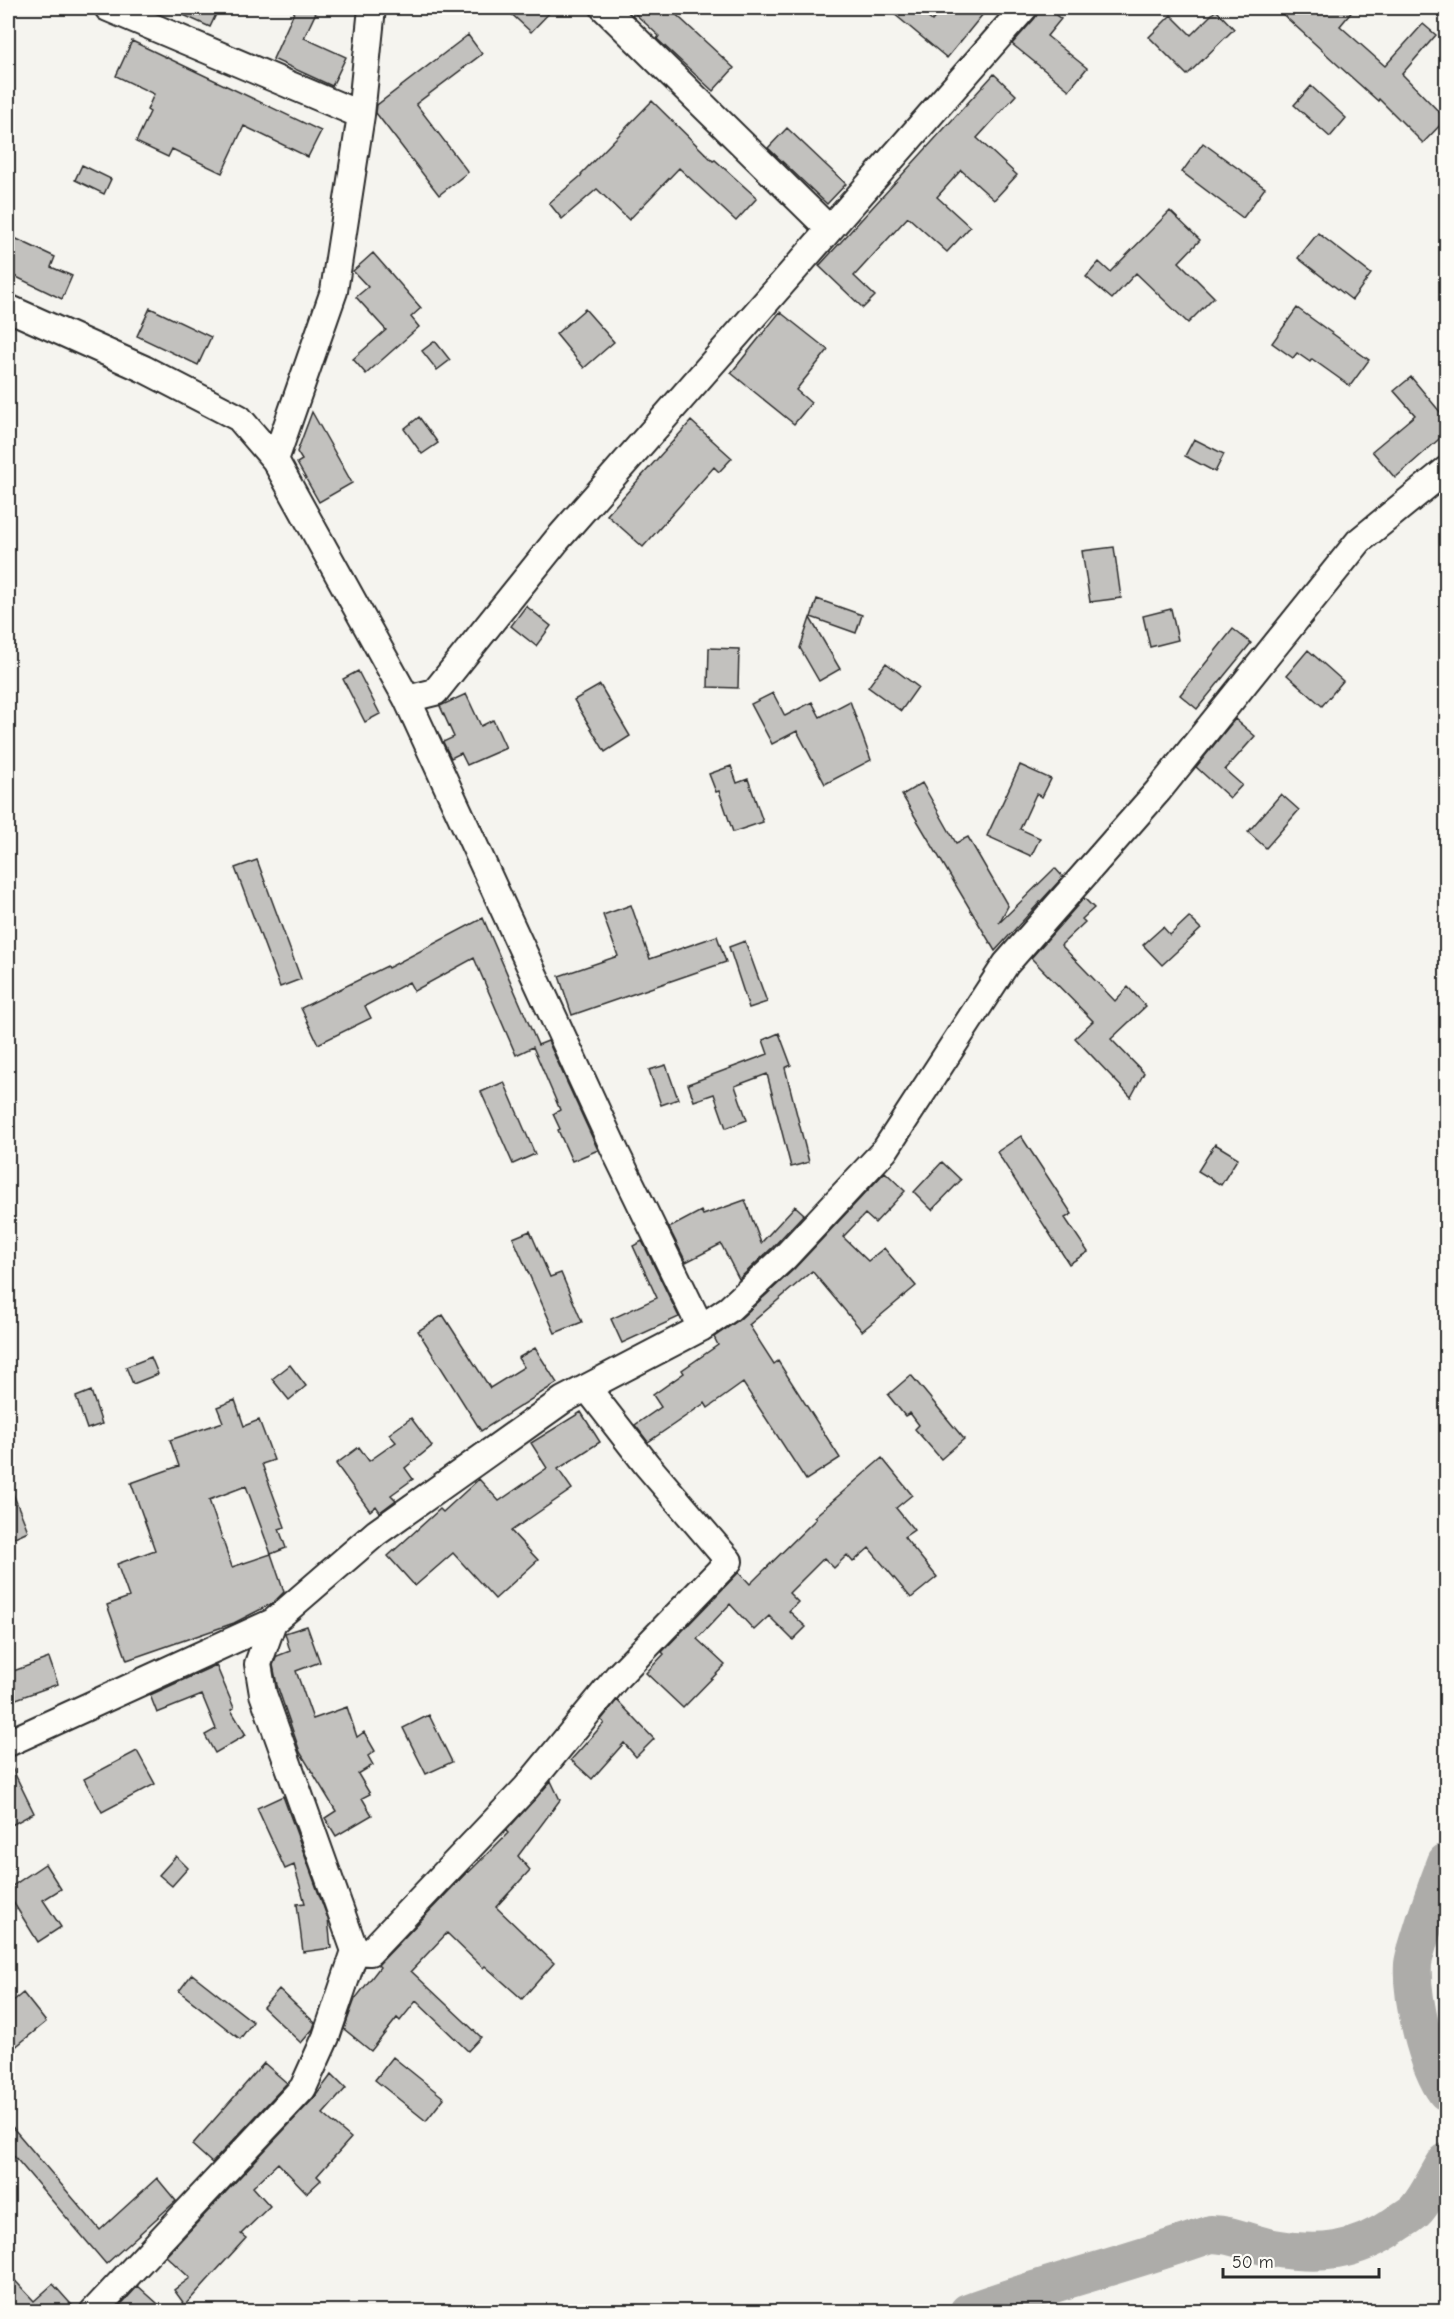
<svg xmlns="http://www.w3.org/2000/svg" width="1454" height="2319" viewBox="0 0 1454 2319" font-family="'Comic Neue',sans-serif">
<rect width="100%" height="100%" fill="#f5f4ef"/>
<filter id="ink" filterUnits="userSpaceOnUse"><feTurbulence type="fractalNoise" baseFrequency=".0167" numOctaves="2"/><feDisplacementMap in="SourceGraphic" scale="12" xChannelSelector="R" yChannelSelector="G"/><feConvolveMatrix kernelMatrix="1 2 1 2 8 2 1 2 1" color-interpolation-filters="sRGB"/></filter>
<g filter="url(#ink)">
<g fill="none" stroke-linecap="round" stroke-linejoin="round">
<!-- river -->
<path stroke="#adaca9" stroke-width="38" d="M 1446,1862 C 1436,1888 1427,1914 1419,1941 C 1417,1948 1414,1956 1413,1964 C 1411,1997 1426,2065 1446,2092
M 968,2312 C 1048,2283 1131,2263 1211,2234 C 1234,2234 1250,2244 1273,2248 C 1319,2256 1355,2253 1395,2225 C 1402,2220 1412,2215 1417,2209 C 1429,2195 1436,2177 1446,2162"/>
</g>
<!-- building -->
<path fill="#c2c1be" stroke="#2b2b2b" stroke-width="1.5" fill-rule="evenodd" d="M 168,8 L 219,8 L 210,27 Z
M 296,8 L 318,8 L 304,38 L 346,57 L 332,86 L 273,59 Z
M 505,8 L 554,8 L 531,32 Z
M 629,8 L 669,8 L 734,68 L 713,91 L 657,39 L 659,36 Z
M 887,8 L 916,8 L 932,21 L 943,8 L 988,8 L 947,58 Z
M 1041,8 L 1046,8 L 1061,19 L 1047,36 L 1087,68 L 1069,90 L 1012,44 L 1035,18 Z
M 1276,8 L 1355,8 L 1340,26 L 1385,66 L 1423,24 L 1436,35 L 1402,74 L 1446,119 L 1423,143 L 1379,99 L 1378,101 L 1339,66 Z
M 1216,10 L 1234,29 L 1187,75 L 1149,37 L 1171,15 L 1191,35 Z
M 468,35 L 482,54 L 416,104 L 468,172 L 439,195 L 376,113 L 377,105 Z
M 132,41 L 321,131 L 308,157 L 244,126 L 222,173 L 172,149 L 168,157 L 136,142 L 150,112 L 147,110 L 154,94 L 116,76 Z
M 994,74 L 1016,95 L 977,138 L 1017,175 L 994,200 L 961,170 L 937,197 L 970,227 L 947,252 L 908,217 L 854,276 L 875,296 L 863,308 L 819,266 Z
M 1311,86 L 1346,118 L 1330,137 L 1294,105 Z
M 652,101 L 713,161 L 715,160 L 757,198 L 736,221 L 679,168 L 629,220 L 597,189 L 562,219 L 549,203 L 582,175 L 581,174 Z
M 787,128 L 846,184 L 827,204 L 768,148 Z
M 1203,143 L 1265,188 L 1243,218 L 1182,172 Z
M 82,165 L 111,179 L 104,194 L 75,180 Z
M 1170,211 L 1200,240 L 1179,262 L 1214,297 L 1188,323 L 1136,273 L 1112,299 L 1086,277 L 1099,262 L 1110,272 Z
M 1318,233 L 1371,274 L 1352,300 L 1298,258 Z
M 8,235 L 55,257 L 51,267 L 72,276 L 62,299 L 8,273 Z
M 373,253 L 421,308 L 411,317 L 419,327 L 366,374 L 353,359 L 386,330 L 356,297 L 368,287 L 353,271 Z
M 150,308 L 211,337 L 198,365 L 137,336 Z
M 1297,308 L 1369,360 L 1350,386 L 1312,359 L 1310,362 L 1297,353 L 1293,358 L 1272,343 Z
M 585,309 L 614,342 L 584,368 L 556,334 Z
M 780,312 L 828,350 L 796,390 L 811,403 L 794,424 L 731,373 Z
M 435,341 L 450,360 L 437,370 L 422,351 Z
M 1411,377 L 1446,419 L 1446,433 L 1395,478 L 1372,451 L 1415,415 L 1394,391 Z
M 312,412 L 352,483 L 319,502 L 297,463 L 302,460 L 297,452 Z
M 419,417 L 438,443 L 422,454 L 404,429 Z
M 691,421 L 732,458 L 719,472 L 714,467 L 643,547 L 607,515 Z
M 1194,439 L 1224,454 L 1215,472 L 1185,456 Z
M 1114,547 L 1121,598 L 1090,602 L 1082,551 Z
M 817,599 L 862,615 L 856,633 L 811,617 Z
M 526,606 L 551,626 L 536,646 L 511,626 Z
M 1171,609 L 1178,640 L 1150,647 L 1143,616 Z
M 810,618 L 840,669 L 819,681 L 800,648 Z
M 1233,629 L 1251,643 L 1197,709 L 1180,695 Z
M 709,648 L 739,649 L 738,688 L 708,687 Z
M 1308,650 L 1343,681 L 1322,706 L 1287,675 Z
M 886,663 L 918,687 L 901,711 L 868,687 Z
M 358,671 L 380,714 L 365,722 L 343,679 Z
M 600,685 L 630,736 L 605,752 L 574,700 Z
M 773,693 L 785,716 L 812,702 L 820,717 L 850,701 L 871,760 L 825,784 L 797,731 L 772,744 L 751,704 Z
M 466,694 L 481,726 L 493,720 L 506,748 L 467,765 L 461,753 L 451,758 L 443,742 L 454,737 L 440,706 Z
M 1235,719 L 1255,736 L 1225,770 L 1242,785 L 1230,798 L 1196,767 Z
M 1020,765 L 1051,779 L 1042,797 L 1036,794 L 1020,829 L 1040,838 L 1031,856 L 987,836 Z
M 731,766 L 737,783 L 748,779 L 763,822 L 733,832 L 719,791 L 716,792 L 709,774 Z
M 922,783 L 956,843 L 968,837 L 1008,906 L 999,923 L 1055,868 L 1063,877 L 995,951 L 902,795 Z
M 1281,794 L 1299,810 L 1266,848 L 1248,832 Z
M 257,860 L 301,979 L 280,987 L 235,868 Z
M 1084,898 L 1094,908 L 1082,919 L 1085,922 L 1061,945 L 1115,1001 L 1128,987 L 1146,1006 L 1111,1039 L 1144,1073 L 1131,1097 L 1075,1038 L 1093,1021 L 1031,958 Z
M 631,905 L 650,959 L 717,936 L 726,962 L 572,1015 L 559,976 L 618,956 L 603,915 Z
M 1189,917 L 1201,929 L 1162,965 L 1143,945 L 1163,927 L 1170,935 Z
M 483,918 L 538,1045 L 548,1041 L 598,1150 L 572,1161 L 558,1130 L 560,1129 L 553,1114 L 560,1110 L 533,1047 L 516,1055 L 474,958 L 414,991 L 409,982 L 365,1006 L 371,1018 L 318,1044 L 301,1008 L 387,966 L 388,968 Z
M 745,941 L 767,1002 L 749,1008 L 729,947 Z
M 779,1033 L 791,1065 L 785,1068 L 809,1162 L 791,1167 L 767,1074 L 735,1086 L 747,1120 L 726,1128 L 714,1094 L 694,1101 L 688,1084 L 768,1054 L 763,1040 Z
M 666,1065 L 678,1099 L 661,1105 L 649,1070 Z
M 504,1082 L 535,1154 L 513,1164 L 481,1092 Z
M 1021,1136 L 1072,1214 L 1065,1218 L 1088,1252 L 1069,1264 L 997,1152 Z
M 1215,1144 L 1238,1158 L 1221,1185 L 1198,1171 Z
M 942,1162 L 961,1180 L 932,1210 L 914,1192 Z
M 885,1172 L 905,1191 L 875,1223 L 865,1214 L 843,1237 L 868,1261 L 884,1248 L 916,1286 L 862,1331 L 812,1271 L 749,1325 L 774,1364 L 778,1361 L 840,1458 L 806,1480 L 743,1383 L 708,1408 L 705,1403 L 648,1442 L 635,1425 L 661,1407 L 653,1395 L 684,1373 L 682,1370 L 718,1345 L 714,1337 L 739,1320 L 794,1269 Z
M 745,1200 L 761,1243 L 795,1206 L 804,1214 L 773,1247 L 739,1279 L 721,1244 L 686,1262 L 669,1228 L 701,1211 L 703,1215 Z
M 530,1231 L 550,1277 L 561,1273 L 582,1322 L 555,1333 L 513,1238 Z
M 642,1241 L 679,1317 L 622,1343 L 611,1319 L 657,1298 L 633,1246 Z
M 443,1315 L 490,1388 L 524,1367 L 518,1358 L 535,1348 L 557,1383 L 481,1431 L 418,1331 Z
M 151,1357 L 158,1374 L 133,1384 L 126,1367 Z
M 290,1365 L 306,1386 L 289,1400 L 272,1379 Z
M 911,1375 L 964,1439 L 941,1459 L 915,1429 L 919,1425 L 910,1413 L 905,1416 L 888,1395 Z
M 91,1391 L 102,1424 L 87,1429 L 76,1397 Z
M 235,1400 L 244,1426 L 259,1420 L 274,1460 L 262,1464 L 285,1527 L 279,1529 L 286,1548 L 271,1554 L 284,1592 L 273,1603 L 234,1623 L 127,1660 L 107,1605 L 129,1597 L 117,1564 L 155,1550 L 131,1483 L 179,1466 L 170,1440 L 223,1422 L 217,1407 ZM 246,1486 L 271,1554 L 232,1567 L 209,1500 Z
M 581,1412 L 600,1442 L 558,1469 L 572,1489 L 511,1531 L 538,1560 L 495,1599 L 453,1553 L 415,1586 L 388,1556 L 440,1509 L 443,1512 L 479,1479 L 499,1501 L 547,1468 L 531,1443 Z
M 411,1418 L 432,1446 L 405,1468 L 413,1479 L 391,1495 L 396,1500 L 380,1512 L 376,1506 L 370,1511 L 336,1464 L 359,1447 L 369,1461 L 396,1442 L 389,1434 Z
M 882,1458 L 912,1495 L 896,1508 L 914,1530 L 904,1537 L 937,1577 L 911,1598 L 869,1548 L 853,1562 L 847,1555 L 834,1568 L 824,1558 L 789,1593 L 798,1602 L 789,1611 L 806,1627 L 793,1640 L 769,1616 L 754,1630 L 730,1604 L 697,1639 L 725,1665 L 683,1708 L 646,1673 L 664,1654 L 662,1652 L 739,1572 L 750,1584 L 816,1519 L 814,1517 Z
M 8,1481 L 28,1531 L 8,1540 Z
M 307,1626 L 320,1662 L 296,1671 L 313,1719 L 347,1707 L 357,1737 L 364,1732 L 375,1751 L 368,1756 L 373,1765 L 358,1774 L 370,1794 L 362,1798 L 372,1815 L 336,1836 L 325,1818 L 336,1811 L 300,1752 L 277,1685 L 273,1665 L 277,1656 L 290,1651 L 285,1633 Z
M 49,1658 L 58,1684 L 8,1702 L 8,1673 Z
M 216,1665 L 234,1708 L 231,1710 L 246,1735 L 215,1753 L 205,1735 L 216,1729 L 202,1695 L 157,1713 L 150,1695 Z
M 617,1700 L 654,1739 L 636,1757 L 624,1743 L 592,1779 L 571,1760 L 604,1723 L 601,1720 Z
M 429,1715 L 452,1762 L 426,1774 L 403,1728 Z
M 137,1751 L 155,1784 L 102,1812 L 84,1779 Z
M 8,1760 L 34,1813 L 8,1827 Z
M 551,1781 L 560,1800 L 518,1856 L 530,1870 L 496,1907 L 554,1963 L 522,1999 L 485,1966 L 483,1968 L 447,1933 L 411,1971 L 481,2037 L 468,2051 L 416,2001 L 400,2021 L 397,2018 L 371,2051 L 344,2029 L 355,1999 L 380,1967 L 378,1965 L 468,1871 L 469,1872 L 508,1833 L 506,1831 Z
M 283,1796 L 328,1919 L 331,1948 L 303,1952 L 297,1904 L 305,1903 L 294,1865 L 285,1869 L 257,1808 Z
M 176,1856 L 188,1868 L 172,1886 L 159,1875 Z
M 45,1864 L 61,1889 L 43,1900 L 61,1927 L 38,1942 L 8,1894 L 8,1889 Z
M 192,1974 L 253,2022 L 240,2039 L 179,1991 Z
M 279,1989 L 315,2023 L 313,2029 L 301,2043 L 263,2007 Z
M 23,1993 L 46,2022 L 8,2053 L 8,2005 Z
M 393,2057 L 444,2098 L 426,2121 L 375,2080 Z
M 264,2063 L 287,2083 L 212,2163 L 192,2145 Z
M 332,2074 L 346,2088 L 323,2114 L 351,2138 L 317,2176 L 321,2180 L 307,2193 L 278,2163 L 253,2187 L 270,2206 L 241,2234 L 246,2238 L 185,2305 L 174,2290 L 190,2278 L 166,2256 L 314,2098 Z
M 8,2122 L 100,2230 L 157,2178 L 176,2201 L 106,2264 L 8,2149 Z
M 8,2273 L 34,2301 L 53,2284 L 78,2312 L 8,2312 Z
M 138,2286 L 167,2312 L 114,2312 Z"/>
<g fill="none" stroke-linecap="round" stroke-linejoin="round">
<!-- minor casing -->
<g stroke="#2b2b2b" stroke-width="30">
<path id="minor" d="M 108,8 L 361,115
M 604,8 L 829,229
M 8,308 L 144,369 L 239,418 L 275,460 L 407,699 L 617,1155 L 701,1328
M 275,460 L 334,291 L 361,115 L 372,8
M 407,699 L 435,692 L 557,540 L 1024,8
M 8,1743 L 273,1622 L 376,1533 L 563,1400 L 701,1328 L 729,1309 L 784,1258 L 885,1150 L 1006,964 L 1158,791 L 1359,541 L 1446,470
M 355,1951 L 370,1952 L 526,1788 L 618,1676 L 729,1561 L 647,1465 L 588,1389
M 93,2312 L 303,2088 L 326,2037 L 355,1951 L 263,1694 L 258,1664 L 273,1622"/>
</g>
<!-- minor -->
<use href="#minor" stroke="#fdfcf7" stroke-width="26"/>
</g>
</g>
<!-- margin -->
<rect width="1454" height="2319" fill="none" stroke="#fdfcf7" stroke-width="30"/>
<rect x="15" y="15" width="1424" height="2289" fill="none" stroke="#2b2b2b" stroke-width="2" filter="url(#ink)"/>
<!-- scale -->
<path d="M1223 2268v9h156v-9" fill="none" stroke="#2b2b2b" stroke-width="3"/>
<text x="1232" y="2268" font-size="18" fill="#2b2b2b" stroke="#fdfcf7" stroke-width="4.5" paint-order="stroke">50 m</text>
</svg>
